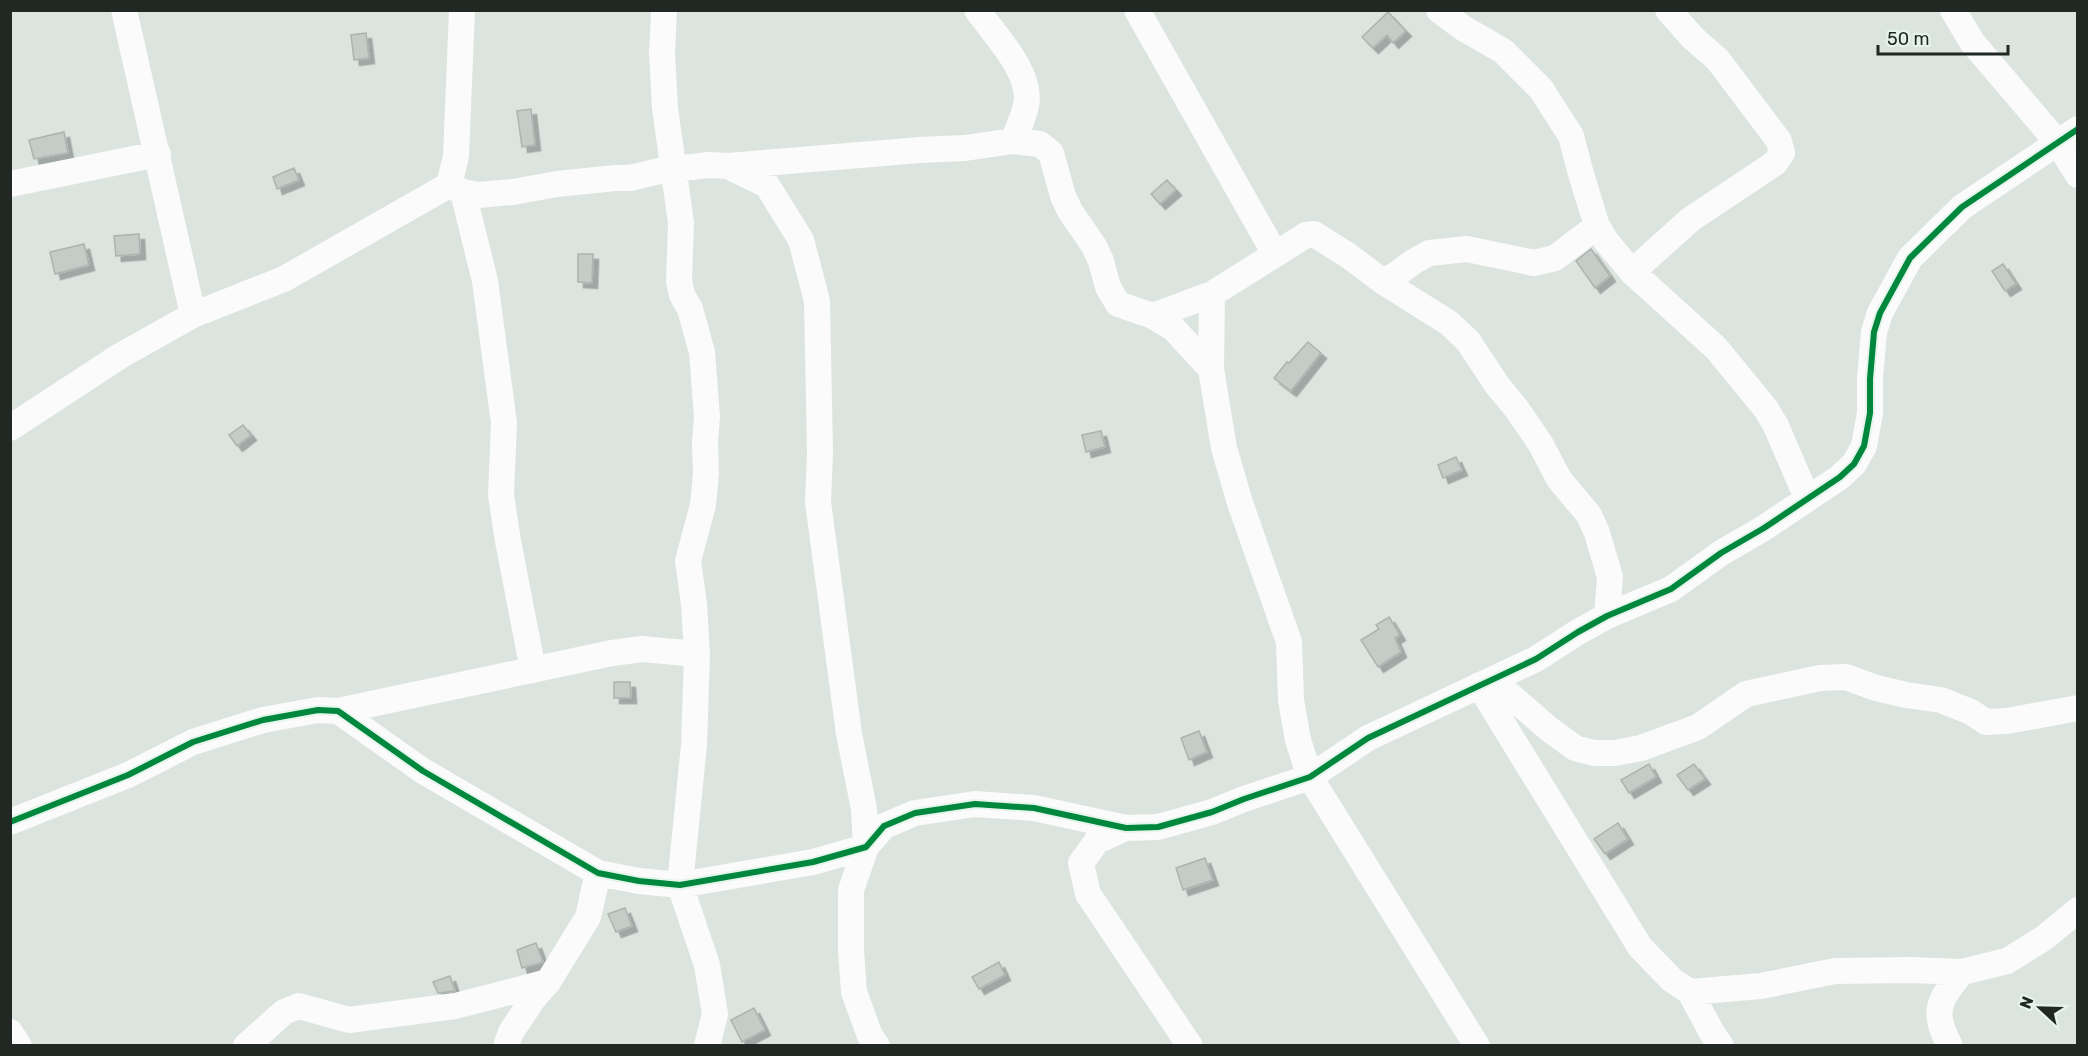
<svg xmlns="http://www.w3.org/2000/svg" width="2088" height="1056" viewBox="0 0 2088 1056" font-family="Rubik,sans-serif">
<defs>
<filter id="shadow"><feDropShadow dx="5.5" dy="5.5" stdDeviation="0" flood-color="#0004"/></filter>
</defs>
<rect width="100%" height="100%" fill="#dce4df"/>
<!-- building -->
<path fill="#c5ccc8" stroke="#adb3af" stroke-width="1.5" filter="url(#shadow)" d="M 1388,12 L 1406,31 L 1393,43 L 1387,35 L 1373,48 L 1362,37 Z
M 366,33 L 369,58 L 354,60 L 351,35 Z
M 531,109 L 535,145 L 522,147 L 517,111 Z
M 64,132 L 68,153 L 34,159 L 29,140 Z
M 294,168 L 299,180 L 277,189 L 273,177 Z
M 1167,180 L 1176,190 L 1160,204 L 1151,194 Z
M 139,234 L 140,254 L 116,256 L 114,236 Z
M 84,244 L 89,265 L 55,274 L 50,252 Z
M 1591,249 L 1610,276 L 1595,288 L 1576,261 Z
M 578,254 L 593,254 L 592,283 L 578,282 Z
M 2003,264 L 2016,284 L 2005,291 L 1992,271 Z
M 1308,342 L 1321,353 L 1291,391 L 1274,378 L 1287,362 L 1289,363 Z
M 243,425 L 251,435 L 237,446 L 229,435 Z
M 1101,431 L 1105,447 L 1086,452 L 1082,435 Z
M 1456,457 L 1462,470 L 1443,478 L 1438,465 Z
M 1389,617 L 1400,635 L 1395,638 L 1401,652 L 1378,667 L 1361,640 L 1379,629 L 1376,625 Z
M 614,682 L 630,682 L 631,698 L 614,698 Z
M 1199,731 L 1207,752 L 1189,760 L 1181,738 Z
M 1649,764 L 1656,777 L 1629,793 L 1621,780 Z
M 1694,764 L 1705,779 L 1688,790 L 1677,775 Z
M 1618,823 L 1628,839 L 1605,854 L 1594,839 Z
M 1205,858 L 1213,880 L 1183,890 L 1176,868 Z
M 625,908 L 632,926 L 616,932 L 608,914 Z
M 536,943 L 543,962 L 522,968 L 517,950 Z
M 999,962 L 1005,975 L 979,989 L 972,977 Z
M 450,976 L 455,991 L 438,993 L 433,982 Z
M 754,1008 L 765,1030 L 742,1042 L 731,1020 Z"/>
<g fill="none" stroke-linecap="round" stroke-linejoin="round">
<!-- minor -->
<path stroke="#fafbfa" stroke-width="26" d="M 124,10 L 193,315
M 664,10 L 662,54 L 665,108 L 681,223 L 679,281 L 682,295 L 690,309 L 702,352 L 707,417 L 705,442 L 706,473 L 703,505 L 688,561 L 694,604 L 697,654 L 694,745 L 680,885 L 707,965 L 715,1014 L 707,1046
M 977,10 C 995,35 1033,74 1026,105 C 1024,117 1017,130 1013,141
M 1137,10 L 1275,254
M 1439,10 L 1463,28 L 1503,51 L 1541,89 L 1571,136 L 1581,174 L 1597,226 L 1606,241 L 1632,272 L 1716,348 L 1766,409 L 1776,426 L 1807,498
M 1953,10 L 1972,42 L 2058,143 L 2078,175
M 728,166 L 920,150 L 965,148 L 1013,141 L 1040,144 L 1051,153 L 1063,196 L 1070,211 L 1094,246 L 1101,261 L 1108,287 L 1118,304 L 1153,316 L 1173,328 L 1211,369 L 1224,448 L 1240,503 L 1289,642 L 1291,700 L 1298,740 L 1310,777 L 1477,1046
M 10,184 L 158,154
M 449,185 L 463,192 L 478,195 L 513,192 L 557,184 L 615,178 L 630,178 L 664,170 L 709,165 L 728,166 L 767,185 L 801,240 L 817,301 L 820,452 L 818,502 L 849,734 L 864,809 L 866,847 L 851,890 L 851,951 L 854,992 L 870,1036 L 877,1046
M 463,192 L 485,281 L 504,423 L 501,495 L 508,541 L 533,670
M 1632,272 L 1691,219 L 1775,163 L 1782,153 L 1779,141 L 1718,60 L 1693,38 L 1668,10
M 1382,281 L 1449,323 L 1468,341 L 1497,385 L 1516,408 L 1540,443 L 1559,479 L 1589,515 L 1597,533 L 1610,577 L 1607,616
M 1153,316 L 1212,294 L 1306,235 L 1314,234 L 1349,256 L 1382,281 L 1394,276 L 1413,262 L 1429,253 L 1467,249 L 1534,263 L 1555,258 L 1597,226
M 1211,369 L 1212,294
M 10,428 L 120,356 L 193,315 L 284,279 L 449,185 L 456,156 L 462,10
M 1492,680 L 1549,729 L 1575,748 L 1594,753 L 1615,753 L 1641,748 L 1698,727 L 1746,694 L 1820,678 L 1846,677 L 1876,688 L 1906,695 L 1941,700 L 1971,712 L 1986,722 L 2007,721 L 2078,708
M 1479,685 L 1640,947 L 1672,980 L 1690,992 L 1761,986 L 1835,971 L 1911,970 L 1962,972 L 2007,961 L 2044,938 L 2078,910
M 338,711 L 612,653 L 642,649 L 697,654
M 10,822 L 128,775 L 193,742 L 263,720 L 318,710 L 338,711 L 423,771 L 598,873 L 639,881 L 680,885 L 813,862 L 866,847 L 884,826 L 915,813 L 975,804 L 1034,808 L 1126,828 L 1158,827 L 1212,812 L 1244,799 L 1310,777 L 1368,738 L 1536,659 L 1578,632 L 1607,616 L 1671,589 L 1721,553 L 1764,528 L 1840,477 L 1854,464 L 1864,446 L 1870,413 L 1870,379 L 1874,332 L 1880,313 L 1910,258 L 1962,207 L 2078,129
M 1126,828 L 1097,841 L 1081,863 L 1088,894 L 1190,1046
M 1690,992 L 1712,1033 L 1721,1046
M 10,1032 L 19,1046
M 246,1046 L 284,1012 L 299,1006 L 349,1020 L 455,1006 L 548,982
M 506,1046 L 511,1032 L 533,999 L 548,982 L 588,917 L 598,873
M 1950,1046 C 1931,1010 1939,1001 1962,972"/>
<!-- cycleway casing -->
<g stroke="#e5f5eb" stroke-width="10">
<path id="cycleway" d="M 10,822 L 128,775 L 193,742 L 263,720 L 318,710 L 338,711 L 423,771 L 598,873 L 639,881 L 680,885 L 813,862 L 866,847 L 884,826 L 915,813 L 975,804 L 1034,808 L 1126,828 L 1158,827 L 1212,812 L 1244,799 L 1310,777 L 1368,738 L 1536,659 L 1578,632 L 1607,616 L 1671,589 L 1721,553 L 1764,528 L 1840,477 L 1854,464 L 1864,446 L 1870,413 L 1870,379 L 1874,332 L 1880,313 L 1910,258 L 1962,207 L 2078,129"/>
</g>
<!-- cycleway -->
<use href="#cycleway" stroke="#00873e" stroke-width="6"/>
</g>
<!-- border -->
<rect width="2088" height="1056" fill="none" stroke="#212723" stroke-width="24"/>
<!-- north arrow -->
<g transform="translate(2040 1008) rotate(292)" stroke="#e5f5eb" stroke-width="4.5" paint-order="stroke">
<path d="M0-4.5L10 22L0 15L-10 22Z" fill="#212723"/>
<text y="-9" font-size="16" font-weight="bold" text-anchor="middle" fill="#212723">N</text>
</g>
<!-- scale -->
<path d="M1878 45v9h130v-9" fill="none" stroke="#212723" stroke-width="3"/>
<text x="1887" y="45" font-size="18" fill="#212723" stroke="#e5f5eb" stroke-width="4.5" paint-order="stroke">50 m</text>
</svg>
